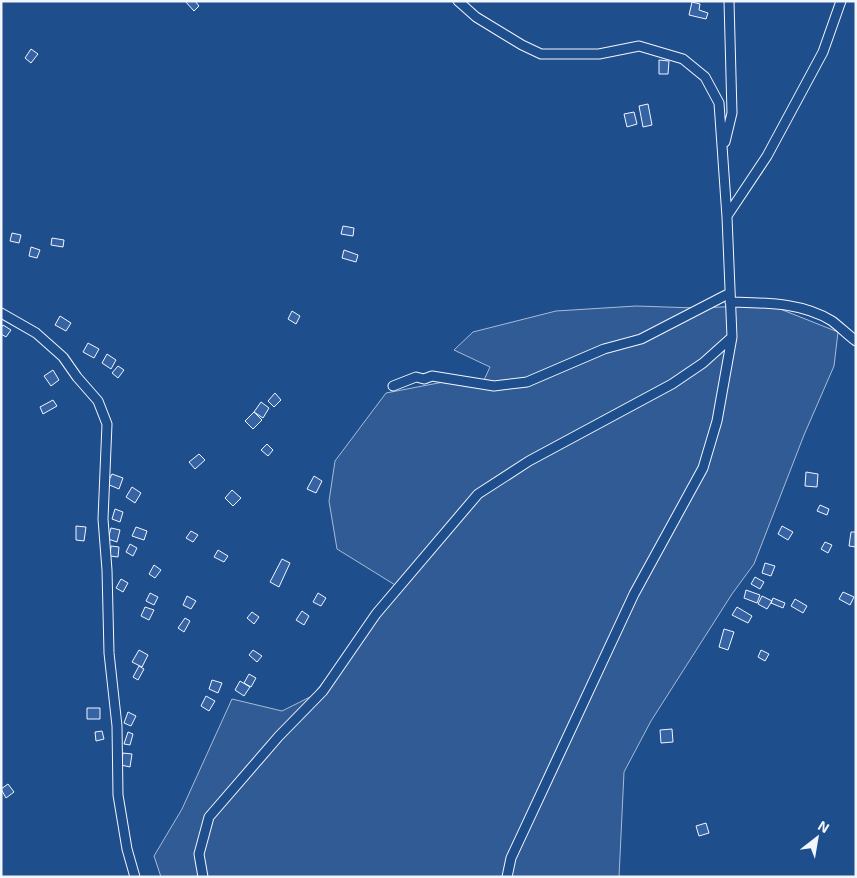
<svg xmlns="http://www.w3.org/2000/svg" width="857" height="878" viewBox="0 0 857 878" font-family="'Exo 2',sans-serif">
<rect width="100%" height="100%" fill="#1f4e8c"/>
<!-- green -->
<path fill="#305b95" stroke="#a8bbd7" d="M 770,305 L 838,332 L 834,366 L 804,435 L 754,564 L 732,594 L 651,721 L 624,772 L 619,877 L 161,877 L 154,856 L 182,809 L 232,699 L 282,711 L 312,696 L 400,588 L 337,549 L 329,501 L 335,461 L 386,393 L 454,380 L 484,380 L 490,367 L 454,350 L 473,332 L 556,311 L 636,306 L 696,308 Z"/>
<!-- building -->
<path fill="#3563a3" stroke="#f2f6ff" d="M 185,1 L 195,1 L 199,6 L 194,11 Z
M 692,2 L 700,4 L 699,10 L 708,13 L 706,19 L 689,15 Z
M 31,49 L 38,54 L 31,63 L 25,58 Z
M 659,60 L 669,61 L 668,74 L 659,74 Z
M 648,104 L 652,125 L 643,127 L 639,106 Z
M 634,112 L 637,124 L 627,127 L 624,114 Z
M 343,226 L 354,228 L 353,236 L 341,234 Z
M 12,233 L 21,235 L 19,243 L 10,241 Z
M 52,238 L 64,240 L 63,247 L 51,245 Z
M 31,247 L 40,250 L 37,258 L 29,256 Z
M 344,250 L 358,255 L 356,262 L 342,258 Z
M 292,311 L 300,316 L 296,324 L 288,319 Z
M 60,316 L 71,323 L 66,331 L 55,325 Z
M 3,325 L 11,330 L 6,337 L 1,334 L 1,328 Z
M 88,343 L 99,349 L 94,358 L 83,352 Z
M 107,354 L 116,360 L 111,369 L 102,363 Z
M 118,366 L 124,370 L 118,378 L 112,373 Z
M 53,370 L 59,380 L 51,386 L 44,376 Z
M 275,393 L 281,400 L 274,407 L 268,401 Z
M 53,400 L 57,406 L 43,414 L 40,407 Z
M 261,402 L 269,408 L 263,418 L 254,412 Z
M 254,412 L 262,420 L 253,429 L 245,421 Z
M 267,444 L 273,450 L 268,456 L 261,450 Z
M 199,454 L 205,460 L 195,469 L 189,462 Z
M 806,472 L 818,474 L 817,487 L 805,486 Z
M 112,474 L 123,478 L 119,489 L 107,484 Z
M 314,476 L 322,481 L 316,493 L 307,489 Z
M 132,487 L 141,493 L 135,503 L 126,497 Z
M 232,490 L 241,498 L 233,506 L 225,498 Z
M 820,505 L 829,509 L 827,515 L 817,511 Z
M 115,509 L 123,512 L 120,522 L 112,519 Z
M 76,526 L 86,527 L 84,541 L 76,540 Z
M 782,526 L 793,532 L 788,540 L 778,534 Z
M 136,527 L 147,531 L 144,540 L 132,536 Z
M 111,528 L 120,530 L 117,542 L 108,539 Z
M 191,531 L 198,535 L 193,542 L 186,538 Z
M 851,532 L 856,532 L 856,547 L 849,546 Z
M 825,542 L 832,545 L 828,553 L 821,549 Z
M 130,544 L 137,548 L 133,556 L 126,552 Z
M 111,546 L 119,547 L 118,557 L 110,556 Z
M 218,550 L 228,556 L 224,562 L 214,557 Z
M 282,559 L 290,563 L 279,587 L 270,582 Z
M 765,563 L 775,566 L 771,576 L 762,573 Z
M 154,565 L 161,570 L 155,578 L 149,574 Z
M 755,577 L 764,582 L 760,589 L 751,584 Z
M 121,579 L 128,583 L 123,592 L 116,588 Z
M 746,590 L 760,595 L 757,603 L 744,598 Z
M 843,592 L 854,597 L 850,605 L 839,599 Z
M 150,593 L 158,597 L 154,605 L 146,601 Z
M 318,593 L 326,598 L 321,606 L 313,602 Z
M 187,596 L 196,601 L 191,609 L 183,605 Z
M 762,596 L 772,601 L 767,609 L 758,604 Z
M 773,598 L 785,603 L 783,608 L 771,603 Z
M 795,599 L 807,606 L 803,613 L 791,606 Z
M 145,607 L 154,610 L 149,620 L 141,616 Z
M 737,607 L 752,616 L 748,623 L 732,615 Z
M 302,611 L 309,616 L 304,625 L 296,620 Z
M 252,612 L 259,617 L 254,624 L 247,618 Z
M 185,618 L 190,621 L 184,632 L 178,628 Z
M 724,629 L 734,632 L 728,650 L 719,647 Z
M 139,650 L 148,655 L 142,667 L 132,662 Z
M 253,650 L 262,656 L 257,662 L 249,655 Z
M 761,650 L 769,654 L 765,661 L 758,657 Z
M 139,666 L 144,669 L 138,680 L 133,677 Z
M 249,674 L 256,678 L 251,687 L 244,683 Z
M 212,680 L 222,683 L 218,693 L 209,689 Z
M 240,681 L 250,687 L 244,696 L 235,690 Z
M 206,696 L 215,701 L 209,711 L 201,706 Z
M 87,708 L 100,708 L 100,719 L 87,719 Z
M 128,712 L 136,716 L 131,726 L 124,723 Z
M 672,729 L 673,742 L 661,743 L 660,730 Z
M 102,731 L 104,739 L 96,741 L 95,732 Z
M 128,732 L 133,734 L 130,745 L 124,744 Z
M 123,753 L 132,754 L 130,767 L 121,765 Z
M 8,784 L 14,792 L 6,798 L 1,789 Z
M 706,823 L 709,833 L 699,836 L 696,826 Z"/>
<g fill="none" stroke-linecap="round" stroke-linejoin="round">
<!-- street casing -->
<g stroke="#f2f6ff" stroke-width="11">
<path id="street" d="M 458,1 L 476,17 L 522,45 L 541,54 L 599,54 L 639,46 L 683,59 L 705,77 L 719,103 L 727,217 L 732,337 L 717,421 L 703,468 L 634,594 L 511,858 L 507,877
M 725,142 L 732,113 L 729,1
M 727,216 L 767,156 L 823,52 L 841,1
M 730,302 C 765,303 801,302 832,321 C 840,327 848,335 856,341
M 1,313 L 36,333 L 63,357 L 77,377 L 98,401 L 107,424 L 103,519 L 107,570 L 109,653 L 117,726 L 118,795 L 127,849 L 135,877
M 393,386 L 416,377 L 424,379 L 432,376 L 494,386 L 527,382 L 604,349 L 641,339 L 730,293
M 203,877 L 199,854 L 209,817 L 279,736 L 323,691 L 376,614 L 478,494 L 529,461 L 672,384 L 703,363 L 732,337"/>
</g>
<!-- street -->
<use href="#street" stroke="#1f4e8c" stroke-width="9"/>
</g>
<!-- border -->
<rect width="857" height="878" fill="none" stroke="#f2f6ff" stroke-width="5"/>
<!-- north arrow -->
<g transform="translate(817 838) rotate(31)" stroke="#1f4e8c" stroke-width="4" paint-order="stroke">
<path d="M0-4L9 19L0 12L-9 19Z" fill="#f2f6ff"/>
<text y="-8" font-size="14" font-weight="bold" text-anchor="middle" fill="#f2f6ff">N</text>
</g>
</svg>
